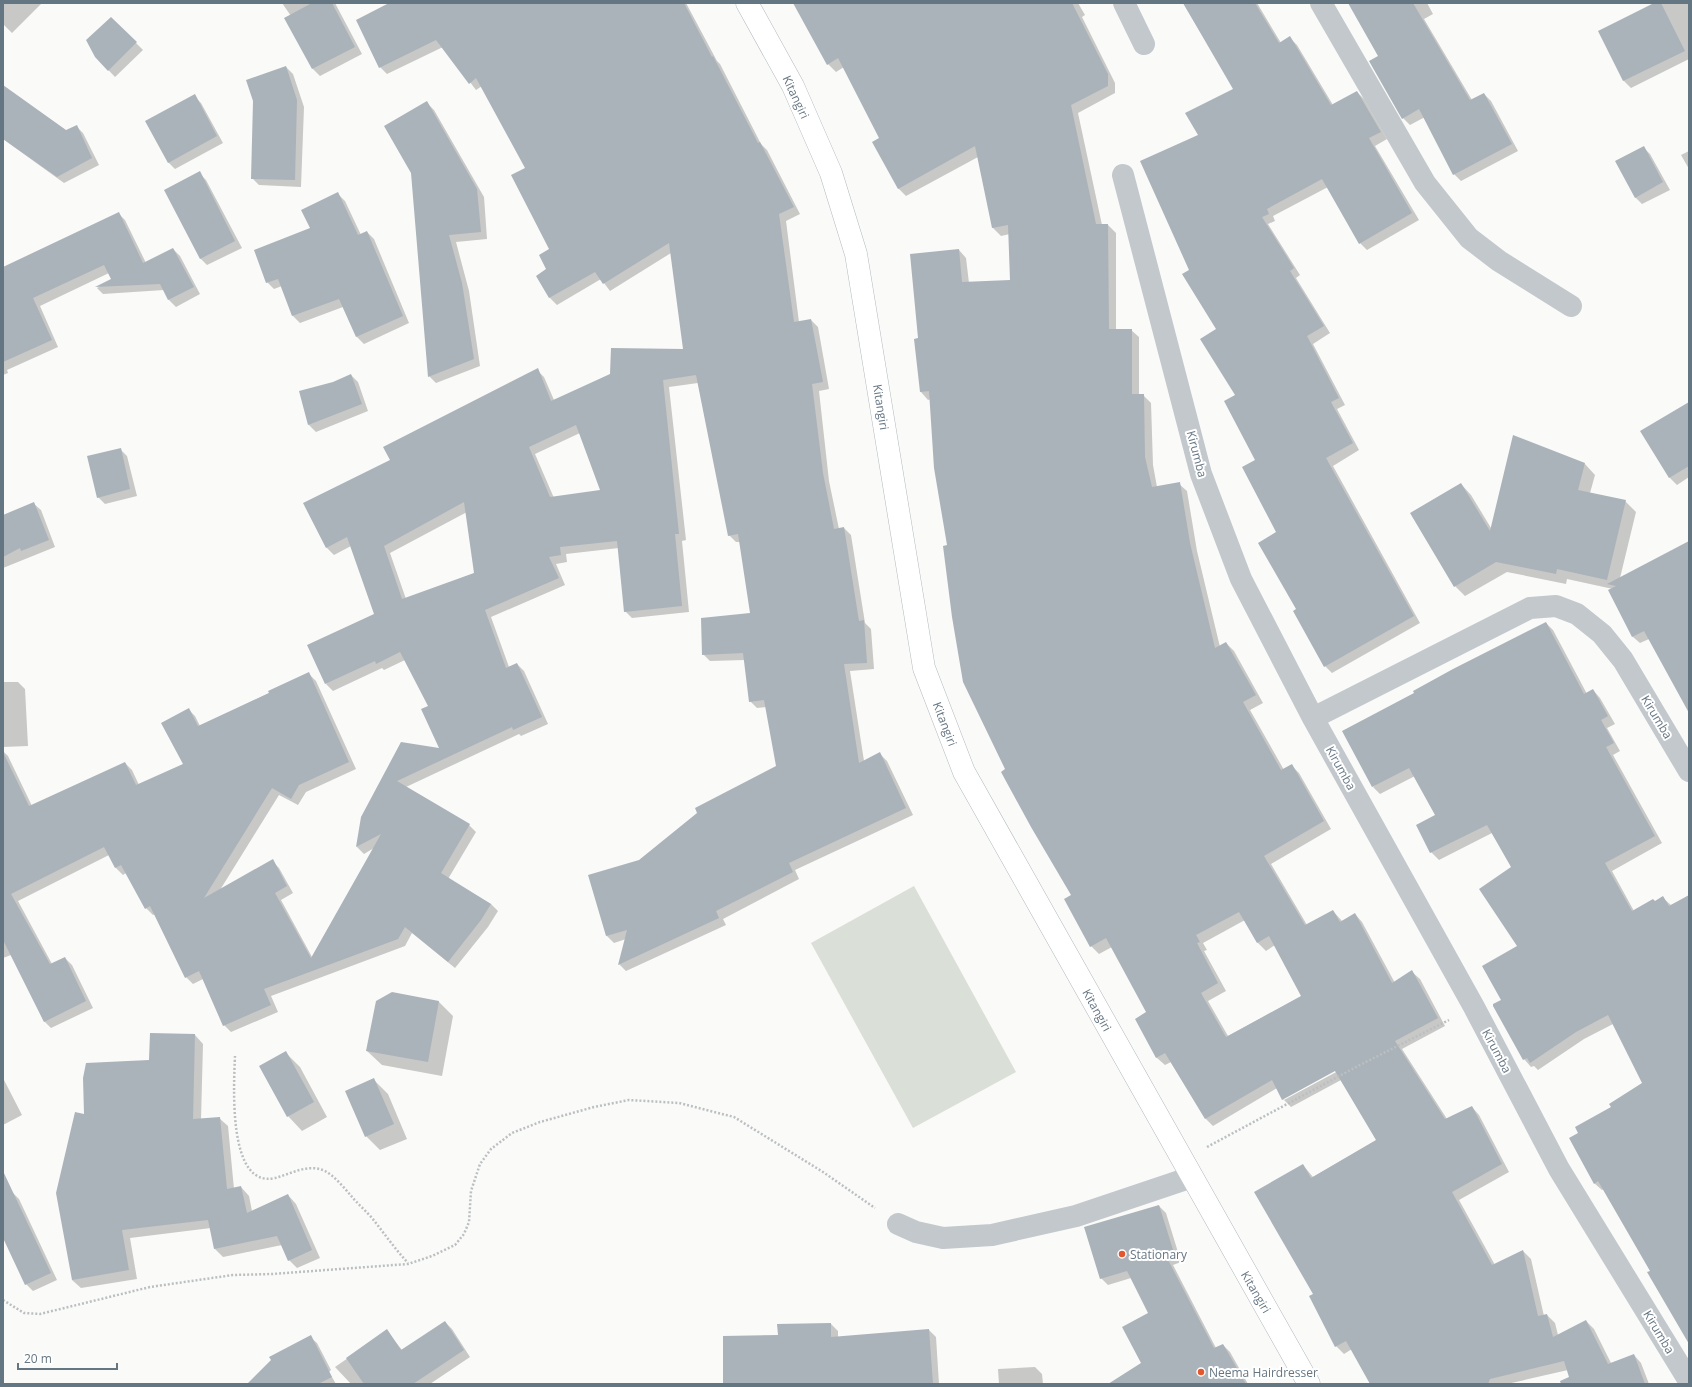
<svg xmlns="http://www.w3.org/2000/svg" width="1692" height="1387" viewBox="0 0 1692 1387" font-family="'Open Sans',sans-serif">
<rect width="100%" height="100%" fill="#fafaf8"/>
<!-- green -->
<path fill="#dadfd7" d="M 914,886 L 1016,1072 L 913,1128 L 811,943 Z"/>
<!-- shadow -->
<path fill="#0003" fill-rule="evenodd" d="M 3,3 L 42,3 L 12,33 L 3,24 Z
M 282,3 L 335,3 L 362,54 L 320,76 L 313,69 L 285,18 L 291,16 Z
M 392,3 L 686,3 L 717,61 L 720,64 L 761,144 L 767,150 L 800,214 L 786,221 L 799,322 L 811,320 L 818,327 L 829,389 L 819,391 L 829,481 L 839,529 L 844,528 L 851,535 L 865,623 L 871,629 L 874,669 L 850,671 L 864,761 L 880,754 L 887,761 L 913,815 L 795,870 L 799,879 L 723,919 L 726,925 L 626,971 L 619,964 L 626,939 L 614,943 L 607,936 L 589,876 L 639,861 L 777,767 L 766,707 L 757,708 L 750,701 L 745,660 L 710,661 L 703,654 L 751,614 L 740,542 L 736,542 L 729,535 L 698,383 L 669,387 L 686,540 L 682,541 L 689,612 L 632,618 L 625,611 L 619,548 L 566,554 L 567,562 L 556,564 L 565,585 L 491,617 L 509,667 L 517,664 L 524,671 L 548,724 L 521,736 L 519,734 L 406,787 L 469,825 L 476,832 L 448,879 L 491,904 L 498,911 L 488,927 L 455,968 L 412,933 L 405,946 L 271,996 L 278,1012 L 231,1032 L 224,1025 L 203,979 L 193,984 L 186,977 L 155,914 L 153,915 L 146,908 L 126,873 L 123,875 L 116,868 L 109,855 L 18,901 L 52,964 L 65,958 L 72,965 L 93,1008 L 51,1028 L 44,1021 L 11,955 L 3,958 L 3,751 L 8,756 L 32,806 L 125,763 L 132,770 L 139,785 L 184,764 L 188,709 L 195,716 L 200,726 L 309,674 L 316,681 L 356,769 L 306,792 L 298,805 L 279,795 L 220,890 L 272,861 L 279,868 L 293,893 L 281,900 L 312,957 L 374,848 L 364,854 L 357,847 L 362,817 L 401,743 L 440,749 L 429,706 L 405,660 L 384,670 L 382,668 L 333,691 L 326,684 L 376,615 L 351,546 L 334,555 L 327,548 L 305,504 L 391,460 L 537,370 L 544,377 L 554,400 L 684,350 L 671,253 L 610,291 L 601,279 L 557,305 L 550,298 L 537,276 L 548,270 L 551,249 L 526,168 L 482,86 L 476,90 L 443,47 L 387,74 L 380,67 ZM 580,433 L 602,491 L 554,498 L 535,454 ZM 467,512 L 475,573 L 406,599 L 390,553 Z
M 795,3 L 1078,3 L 1085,15 L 1082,17 L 1115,83 L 1115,93 L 1078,113 L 1102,225 L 1108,225 L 1116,233 L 1116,330 L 1131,330 L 1139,337 L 1139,395 L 1143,395 L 1151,403 L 1153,465 L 1157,487 L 1179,484 L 1187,491 L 1197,551 L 1220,647 L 1226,643 L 1234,651 L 1263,703 L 1250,710 L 1284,770 L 1292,766 L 1299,773 L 1331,829 L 1271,864 L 1307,925 L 1333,911 L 1342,921 L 1355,914 L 1362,922 L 1395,983 L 1412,972 L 1420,979 L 1445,1026 L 1402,1049 L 1447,1119 L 1472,1107 L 1479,1115 L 1509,1172 L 1459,1200 L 1495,1265 L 1523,1251 L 1531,1259 L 1544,1316 L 1547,1315 L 1555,1323 L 1558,1335 L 1586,1321 L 1594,1329 L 1611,1363 L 1634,1355 L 1641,1363 L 1649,1384 L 1573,1384 L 1568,1370 L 1507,1384 L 1371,1384 L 1352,1349 L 1344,1354 L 1336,1346 L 1314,1294 L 1303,1165 L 1313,1177 L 1377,1140 L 1341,1080 L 1291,1107 L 1283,1099 L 1277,1088 L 1213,1126 L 1206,1119 L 1171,1062 L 1165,1065 L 1157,1058 L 1136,1019 L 1148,1013 L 1112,947 L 1099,954 L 1091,946 L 1073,896 L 1006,770 L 948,546 L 931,399 L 928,400 L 921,392 L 919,339 L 959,250 L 966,258 L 969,283 L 1012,281 L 1010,234 L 1001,236 L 993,228 L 978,157 L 906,196 L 898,188 L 880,138 L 844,67 L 836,72 L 828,64 ZM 1245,920 L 1258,943 L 1266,951 L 1275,945 L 1302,996 L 1228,1036 L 1208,1001 L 1226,991 L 1204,951 L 1207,950 L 1203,943 ZM 1339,1068 L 1340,1070 L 1284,1100 L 1284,1097 Z
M 1183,3 L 1257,3 L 1281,43 L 1290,38 L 1297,45 L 1333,105 L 1357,92 L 1364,99 L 1387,139 L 1375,146 L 1419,220 L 1367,250 L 1360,243 L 1328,187 L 1273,216 L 1275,221 L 1268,224 L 1300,275 L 1296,278 L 1330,333 L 1313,344 L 1345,405 L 1337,409 L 1359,450 L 1333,466 L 1420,623 L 1332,673 L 1325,666 L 1297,610 L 1278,533 L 1218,329 L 1190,271 L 1199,136 L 1235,89 Z
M 1349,3 L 1427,3 L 1433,14 L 1424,19 L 1472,100 L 1484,94 L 1491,101 L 1518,151 L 1461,181 L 1454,174 L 1425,117 L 1410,125 L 1403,118 L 1379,57 Z
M 1653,3 L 1689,3 L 1689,59 L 1631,88 L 1624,81 L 1599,32 L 1653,4 Z
M 111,18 L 143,50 L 115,77 L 96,57 Z
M 286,67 L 293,74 L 304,107 L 301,187 L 259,185 L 252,178 Z
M 3,94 L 66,132 L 76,126 L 83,133 L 99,165 L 64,183 L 3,139 Z
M 194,96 L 201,103 L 223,143 L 175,169 L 168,162 Z
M 427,103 L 434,110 L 484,197 L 487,239 L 456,242 L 469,291 L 480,366 L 436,383 L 429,376 Z
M 1643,147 L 1650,154 L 1670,190 L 1642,204 L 1635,197 Z
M 1689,151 L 1689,169 L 1681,155 Z
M 199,173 L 206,180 L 242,248 L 207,265 L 200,258 Z
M 338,194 L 345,201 L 361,235 L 367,232 L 374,239 L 409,323 L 364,344 L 357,337 L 343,307 L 300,323 L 293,316 L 282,286 L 274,289 L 267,282 Z
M 118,213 L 125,220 L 146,263 L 173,249 L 180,256 L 200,294 L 176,307 L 169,300 L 164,290 L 103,294 L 97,288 L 112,280 L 109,273 L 40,306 L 58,347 L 7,370 L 8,373 L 3,375 L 3,292 Z
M 351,375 L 358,382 L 368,411 L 316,432 L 309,425 L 300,392 L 334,383 Z
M 1689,403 L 1689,477 L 1677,485 L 1670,478 L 1642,431 Z
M 120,449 L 127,456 L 137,496 L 105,504 L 98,497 Z
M 1585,464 L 1595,475 L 1590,493 L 1625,501 L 1636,512 L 1620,578 L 1689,546 L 1689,699 L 1649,639 L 1640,643 L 1633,637 L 1609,591 L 1613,589 L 1567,579 L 1566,584 L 1507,572 L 1465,596 L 1455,586 L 1461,484 L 1471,495 L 1491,528 Z
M 34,504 L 41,510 L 55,547 L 3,568 L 3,516 Z
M 1546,623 L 1553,630 L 1587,694 L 1593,690 L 1600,698 L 1615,724 L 1607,728 L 1620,751 L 1613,755 L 1662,843 L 1612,871 L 1634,911 L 1663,898 L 1671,905 L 1689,896 L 1689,1329 L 1651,1271 L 1604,1189 L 1602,1190 L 1594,1183 L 1579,1133 L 1644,1083 L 1613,1024 L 1584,1039 L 1538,1070 L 1534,1066 L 1531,1067 L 1524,1059 L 1502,1000 L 1518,946 L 1513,867 L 1492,833 L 1439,860 L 1431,852 L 1437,815 L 1415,776 L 1380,794 L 1373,787 Z
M 3,682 L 18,682 L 25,689 L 28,746 L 3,747 Z
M 392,994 L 439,1002 L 453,1016 L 442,1076 L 382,1065 L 367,1051 Z
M 151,1034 L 195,1035 L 203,1044 L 201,1120 L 219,1118 L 228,1126 L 234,1189 L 241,1187 L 249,1196 L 252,1211 L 288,1195 L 296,1204 L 320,1258 L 297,1268 L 289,1260 L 282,1245 L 223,1257 L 215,1249 L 211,1228 L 130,1238 L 137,1279 L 81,1288 L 72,1280 L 85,1116 L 150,1061 Z
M 286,1053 L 300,1067 L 327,1117 L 302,1131 L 288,1116 Z
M 3,1078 L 22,1115 L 3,1125 Z
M 374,1080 L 388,1094 L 407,1139 L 380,1150 L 366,1136 Z
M 12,1192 L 19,1199 L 57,1280 L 33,1291 L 26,1284 L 3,1235 L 3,1197 Z
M 1159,1206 L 1166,1213 L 1181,1262 L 1173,1265 L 1216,1348 L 1223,1345 L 1230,1352 L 1248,1384 L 1113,1384 L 1143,1363 L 1150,1314 L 1131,1278 L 1108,1285 L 1101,1278 Z
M 445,1322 L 452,1329 L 470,1357 L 430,1384 L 351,1384 L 335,1367 L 387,1331 L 402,1350 Z
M 831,1324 L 838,1331 L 838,1338 L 929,1330 L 936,1337 L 939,1384 L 724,1384 L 779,1336 Z
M 310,1337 L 317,1343 L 331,1370 L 329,1372 L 336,1384 L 249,1384 Z
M 1035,1367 L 1042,1374 L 1043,1384 L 999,1384 L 998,1369 Z"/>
<!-- building -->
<path fill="#aab3b9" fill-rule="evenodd" d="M 312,3 L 332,3 L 355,47 L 312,69 L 284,18 Z
M 389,3 L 684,3 L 712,57 L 713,56 L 758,143 L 760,142 L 794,207 L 779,214 L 794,322 L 811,319 L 823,382 L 812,384 L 823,473 L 834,529 L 844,527 L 859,621 L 864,620 L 867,663 L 844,664 L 859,763 L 880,752 L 906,808 L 789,863 L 793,872 L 716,911 L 719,918 L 618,965 L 627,930 L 606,936 L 588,875 L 639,860 L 697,813 L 695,808 L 776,766 L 764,700 L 749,702 L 743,653 L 702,655 L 701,618 L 750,613 L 738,534 L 728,536 L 696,375 L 663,380 L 679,534 L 675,534 L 682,606 L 624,612 L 617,541 L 560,547 L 561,555 L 549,557 L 559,578 L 485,610 L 506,668 L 517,663 L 542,717 L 513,730 L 512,727 L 397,781 L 470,824 L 441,873 L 491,904 L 481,920 L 448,962 L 405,927 L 398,939 L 264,989 L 271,1005 L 223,1026 L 199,971 L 185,978 L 150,906 L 145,909 L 121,865 L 115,868 L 104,847 L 11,894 L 50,964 L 65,957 L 86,1001 L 44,1022 L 3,940 L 3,752 L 29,806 L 125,762 L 136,785 L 183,764 L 161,723 L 189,708 L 198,726 L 269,693 L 268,691 L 309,672 L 349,762 L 299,785 L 291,799 L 272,788 L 204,898 L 273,859 L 287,886 L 275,893 L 311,958 L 381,834 L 356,847 L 361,817 L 401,742 L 439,748 L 421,709 L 428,706 L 400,652 L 376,664 L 375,661 L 325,684 L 307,645 L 374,614 L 347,537 L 326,548 L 303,503 L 390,460 L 383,447 L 538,368 L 551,401 L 610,374 L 611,348 L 683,349 L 669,243 L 603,284 L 595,272 L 549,298 L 536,276 L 546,269 L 539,255 L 549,249 L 511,175 L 525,168 L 476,78 L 469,84 L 436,40 L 379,68 L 356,20 ZM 576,425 L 600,490 L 550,497 L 529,447 ZM 464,502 L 474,573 L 402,599 L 384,546 Z
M 793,3 L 1072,3 L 1108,74 L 1108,86 L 1071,105 L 1096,224 L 1108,224 L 1109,329 L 1132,329 L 1132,394 L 1144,394 L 1145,457 L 1152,487 L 1180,482 L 1190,543 L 1215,648 L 1226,642 L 1256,695 L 1243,702 L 1281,770 L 1292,764 L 1324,821 L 1264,856 L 1305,925 L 1333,910 L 1340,922 L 1355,913 L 1392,983 L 1412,970 L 1438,1018 L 1395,1041 L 1445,1119 L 1472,1106 L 1502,1164 L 1452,1192 L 1492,1265 L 1523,1250 L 1538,1316 L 1547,1314 L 1553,1337 L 1586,1320 L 1608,1364 L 1634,1354 L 1645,1384 L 1561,1384 L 1560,1381 L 1569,1377 L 1564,1361 L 1490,1379 L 1488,1384 L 1370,1384 L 1346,1341 L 1335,1347 L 1309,1296 L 1313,1294 L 1254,1192 L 1303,1164 L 1311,1178 L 1376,1140 L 1335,1071 L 1282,1100 L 1272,1080 L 1205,1119 L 1165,1053 L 1156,1058 L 1135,1019 L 1146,1012 L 1106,938 L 1090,947 L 1064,899 L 1071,895 L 1031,827 L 1001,772 L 1005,769 L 963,682 L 952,617 L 943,546 L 947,545 L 934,468 L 929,391 L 920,392 L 914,339 L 918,338 L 910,254 L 959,249 L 962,282 L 1010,280 L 1008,225 L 992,228 L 975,146 L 898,189 L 872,142 L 879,138 L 838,58 L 827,65 ZM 1239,912 L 1257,943 L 1269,936 L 1301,996 L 1226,1037 L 1201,993 L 1218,983 L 1197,943 L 1200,942 L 1196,935 Z
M 1183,3 L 1255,3 L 1279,43 L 1290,36 L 1331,105 L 1357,91 L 1381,132 L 1369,138 L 1412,213 L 1359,244 L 1322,179 L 1267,209 L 1269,214 L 1262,217 L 1294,268 L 1290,271 L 1324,326 L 1307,336 L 1339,398 L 1331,402 L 1353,443 L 1326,458 L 1414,616 L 1324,667 L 1293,611 L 1296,609 L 1258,543 L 1276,532 L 1242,467 L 1255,460 L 1224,401 L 1235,395 L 1200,339 L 1216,329 L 1182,274 L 1189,270 L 1140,161 L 1198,135 L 1185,113 L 1233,89 Z
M 1348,3 L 1413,3 L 1470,100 L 1484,93 L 1512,144 L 1453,175 L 1419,109 L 1402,119 L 1369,61 L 1378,56 Z
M 1654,3 L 1661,3 L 1685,51 L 1623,81 L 1598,31 Z
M 111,17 L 137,42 L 108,71 L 95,57 L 86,40 Z
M 286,66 L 297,100 L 295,180 L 251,179 L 253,101 L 246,80 Z
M 3,85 L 66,130 L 77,125 L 92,158 L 57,177 L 3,139 Z
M 195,94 L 217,136 L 168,163 L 145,121 Z
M 427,101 L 477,189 L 481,232 L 449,235 L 462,283 L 474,359 L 428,377 L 411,173 L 384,126 Z
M 1644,146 L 1663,182 L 1635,198 L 1615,161 Z
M 200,171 L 235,241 L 200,259 L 164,190 Z
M 338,192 L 358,235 L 367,231 L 403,316 L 356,337 L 339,299 L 292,316 L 278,279 L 266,283 L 254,250 L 310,228 L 301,210 Z
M 119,212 L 143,263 L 173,248 L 194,287 L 168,300 L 160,284 L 95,287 L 111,279 L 104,265 L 33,298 L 52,340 L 3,362 L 3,267 Z
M 351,374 L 362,404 L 308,425 L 299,391 L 333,382 Z
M 1689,402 L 1689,466 L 1669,478 L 1640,431 Z
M 1513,435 L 1585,463 L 1578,490 L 1626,500 L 1607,580 L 1557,569 L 1556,574 L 1496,562 L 1454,587 L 1410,513 L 1461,483 L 1490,531 Z
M 121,448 L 130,489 L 97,498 L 87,456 Z
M 34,502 L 49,540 L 21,551 L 20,548 L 3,557 L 3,515 Z
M 1689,541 L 1689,713 L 1644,631 L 1632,637 L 1608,590 L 1616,586 L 1607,584 Z
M 1546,622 L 1584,694 L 1593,689 L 1608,716 L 1601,720 L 1614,743 L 1606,747 L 1655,836 L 1605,863 L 1632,911 L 1653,899 L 1655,901 L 1663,896 L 1669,906 L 1689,895 L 1689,1344 L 1647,1272 L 1650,1271 L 1598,1181 L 1594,1184 L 1569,1138 L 1578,1133 L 1575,1127 L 1611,1107 L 1609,1104 L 1642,1083 L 1608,1015 L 1576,1032 L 1530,1063 L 1527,1058 L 1523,1060 L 1493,1006 L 1493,1004 L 1501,1000 L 1482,966 L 1517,946 L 1479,889 L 1511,867 L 1487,825 L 1430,853 L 1416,825 L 1435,815 L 1409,768 L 1372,787 L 1342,731 L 1414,693 L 1413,691 L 1453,669 Z
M 392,992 L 439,1001 L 428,1062 L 366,1051 L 376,1001 Z
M 150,1033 L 195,1034 L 193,1119 L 220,1117 L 227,1189 L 241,1186 L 247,1213 L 288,1194 L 312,1250 L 288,1261 L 277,1236 L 214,1249 L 208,1220 L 122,1230 L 129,1270 L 72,1280 L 56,1193 L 75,1112 L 84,1114 L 83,1078 L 86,1063 L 149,1060 Z
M 286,1051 L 314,1102 L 287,1117 L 259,1066 Z
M 374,1078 L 394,1124 L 365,1137 L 345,1091 Z
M 3,1171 L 51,1273 L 25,1285 L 3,1238 Z
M 1159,1205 L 1175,1256 L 1167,1258 L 1214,1348 L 1223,1344 L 1246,1384 L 1108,1384 L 1141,1363 L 1122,1327 L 1148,1313 L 1127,1271 L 1100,1279 L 1084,1227 Z
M 445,1321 L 464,1350 L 413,1384 L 364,1384 L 346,1358 L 387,1329 L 401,1350 Z
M 831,1323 L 831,1337 L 929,1329 L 933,1384 L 723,1384 L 723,1336 L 778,1335 L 777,1324 Z
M 311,1335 L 332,1377 L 318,1384 L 247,1384 L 271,1360 L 269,1357 Z"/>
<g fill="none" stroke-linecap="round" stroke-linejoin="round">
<!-- secondary casing -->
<g stroke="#b3babf" stroke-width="23">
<path id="secondary" d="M 747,3 L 793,86 L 831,173 L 856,254 L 924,668 L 964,772 L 1309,1384"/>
</g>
<!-- path -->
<path stroke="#bbbfc2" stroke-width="2.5" stroke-dasharray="2 2" stroke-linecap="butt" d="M 235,1056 C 234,1084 227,1189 275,1178 C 291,1174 308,1163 325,1171 C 336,1177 345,1189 353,1198 C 359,1205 366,1211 372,1218 C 384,1233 395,1249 408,1263
M 1207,1147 L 1358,1066 L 1449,1020
M 3,1300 L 24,1313 L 40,1314 L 150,1287 L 233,1275 L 272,1274 L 408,1264 L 432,1256 L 455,1245 L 464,1234 L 469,1222 L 471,1191 L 480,1164 L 491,1149 L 512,1133 L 540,1122 L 594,1107 L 629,1100 L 679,1103 L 734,1117 L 823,1172 L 875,1208"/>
<!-- minor -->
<path stroke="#c3c8cc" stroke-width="22" d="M 1124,3 L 1144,44
M 1321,3 L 1425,183 L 1469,238 L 1499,261 L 1571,306
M 1123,175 L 1201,474 L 1241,579 L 1313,718 L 1474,1007 L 1559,1169 L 1689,1381
M 1313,718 L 1530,608 L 1556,606 L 1577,614 L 1602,634 L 1623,660 L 1689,771
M 898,1224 L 916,1232 L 943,1238 L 992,1235 L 1076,1216 L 1192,1177"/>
<!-- secondary -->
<use href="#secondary" stroke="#fff" stroke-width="22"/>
</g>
<!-- markers -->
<g fill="#e4572e" stroke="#fff" stroke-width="1.5">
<circle cx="1122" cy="1254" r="4"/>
<circle cx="1201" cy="1372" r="4"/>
</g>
<g text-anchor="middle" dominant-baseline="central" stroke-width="4" stroke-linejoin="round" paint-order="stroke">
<!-- street labels -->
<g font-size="12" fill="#657683" stroke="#fff">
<text transform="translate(796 97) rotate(65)">Kitangiri</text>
<text transform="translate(881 407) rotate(81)">Kitangiri</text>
<text transform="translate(1197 454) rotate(75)">Kirumba</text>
<text transform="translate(1657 717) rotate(59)">Kirumba</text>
<text transform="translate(945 724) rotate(69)">Kitangiri</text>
<text transform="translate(1341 768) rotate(61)">Kirumba</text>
<text transform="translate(1097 1010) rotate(61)">Kitangiri</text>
<text transform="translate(1497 1051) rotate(62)">Kirumba</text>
<text transform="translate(1256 1292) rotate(60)">Kitangiri</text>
<text transform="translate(1659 1332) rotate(59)">Kirumba</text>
</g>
<!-- poi labels -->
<g font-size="12" fill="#657683" stroke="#fff" text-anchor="start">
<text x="1130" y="1254">Stationary</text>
<text x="1209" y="1372">Neema Hairdresser</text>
</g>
</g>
<!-- border -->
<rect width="1692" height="1387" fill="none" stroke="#657683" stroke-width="8"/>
<!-- scale -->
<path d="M18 1363v6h99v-6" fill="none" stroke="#657683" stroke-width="2"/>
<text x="24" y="1363" font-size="12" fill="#657683" stroke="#ffffff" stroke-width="3" paint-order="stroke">20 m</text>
</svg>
